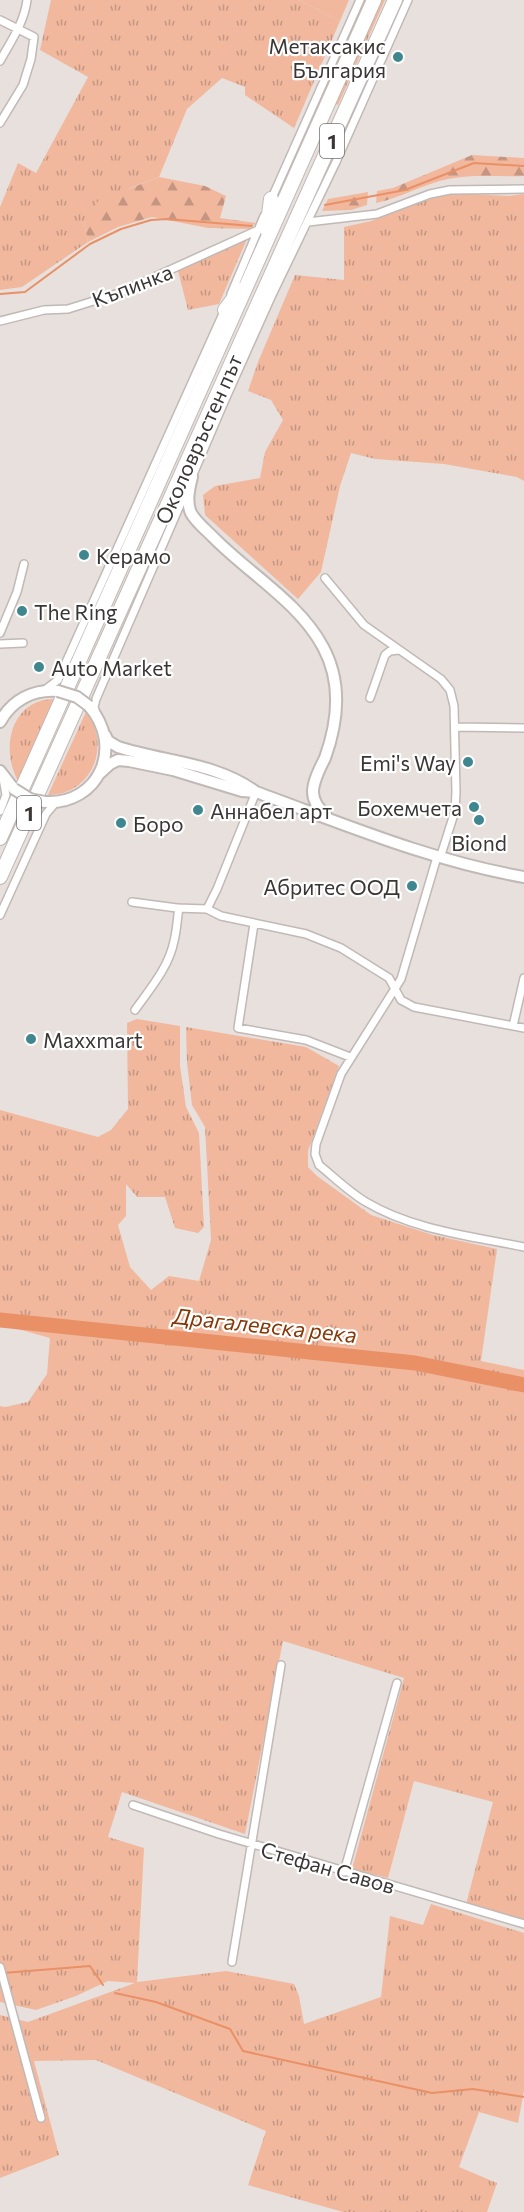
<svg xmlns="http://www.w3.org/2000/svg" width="524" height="2212" viewBox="0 0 524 2212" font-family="Commissioner,sans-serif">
<defs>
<pattern id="grass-tufts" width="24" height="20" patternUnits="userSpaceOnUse" patternTransform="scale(1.5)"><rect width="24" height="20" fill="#f1b89e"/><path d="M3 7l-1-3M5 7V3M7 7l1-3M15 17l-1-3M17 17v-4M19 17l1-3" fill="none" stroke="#c49682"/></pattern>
<pattern id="forest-firs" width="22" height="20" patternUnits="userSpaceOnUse" patternTransform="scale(1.5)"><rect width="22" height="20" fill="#f1b89e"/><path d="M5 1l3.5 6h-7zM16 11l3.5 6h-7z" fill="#c49682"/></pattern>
</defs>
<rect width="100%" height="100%" fill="#e7e0dd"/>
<!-- grass -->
<path fill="url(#grass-tufts)" d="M 51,0 L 299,0 L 340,21 L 294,128 L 245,95 L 245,87 L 222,78 L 187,109 L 159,177 L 130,188 L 84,222 L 88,242 L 22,287 L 0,290 L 0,207 L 18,163 L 36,173 L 88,77 L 40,50 Z
M 364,0 L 367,0 L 287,180 L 303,136 Z
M 381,0 L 385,0 L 338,105 L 334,103 Z
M 400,0 L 404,0 L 336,153 L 316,188 Z
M 452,193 L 509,196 L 524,194 L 524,481 L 517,477 L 444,464 L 375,459 L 351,453 L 340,486 L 321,572 L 298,599 L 205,515 L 203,495 L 215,486 L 260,478 L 265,452 L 283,420 L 271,400 L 248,391 L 258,362 L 295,275 L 344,280 L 344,227 L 371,221 L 425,200 Z
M 247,239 L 219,304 L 188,310 L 178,271 Z
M 55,699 L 18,781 C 0,748 11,699 55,699 Z
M 86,712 C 112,745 92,795 48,795 Z
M 137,1019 L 180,1026 L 180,1066 L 186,1107 L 199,1133 L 204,1227 L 198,1233 L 175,1228 L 165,1197 L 137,1197 L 126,1184 L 126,1216 L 118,1225 L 130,1267 L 151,1290 L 169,1276 L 199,1281 L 211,1240 L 205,1127 L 192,1105 L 187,1063 L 186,1027 L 306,1047 L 339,1066 L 308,1151 L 308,1167 L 317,1176 L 371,1215 L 433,1235 L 497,1249 L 481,1361 L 524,1370 L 524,1921 L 466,1904 L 493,1802 L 414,1781 L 388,1878 L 352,1869 L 404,1678 L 283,1641 L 245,1834 L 122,1792 L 108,1837 L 144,1848 L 137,1982 L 226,1971 L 294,1984 L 299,1996 L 304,2024 L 381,1997 L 390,1916 L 423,1925 L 431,1904 L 524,1933 L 524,2091 L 518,2123 L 479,2112 L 459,2167 L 497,2183 L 487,2212 L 343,2212 L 248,2185 L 266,2131 L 96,2060 L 34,2061 L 59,2155 L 0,2178 L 0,2015 L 28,2022 L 135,1983 L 108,1981 L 76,1996 L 36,2010 L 0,2002 L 0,1406 L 5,1407 L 28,1402 L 47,1374 L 50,1338 L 0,1324 L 0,1110 L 98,1137 L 111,1130 L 128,1109 L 127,1023 Z"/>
<!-- forest -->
<path fill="url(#forest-firs)" d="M 472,155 L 524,158 L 524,176 C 499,177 473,174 448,179 C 423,184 401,198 376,203 L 377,191 L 393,188 Z
M 159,177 L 205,186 L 226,196 L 220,218 L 256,223 L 249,229 L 208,228 L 152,217 L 118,227 L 88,242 L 84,222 L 98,201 Z
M 368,192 L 367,205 L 351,210 L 322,211 L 328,199 Z"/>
<!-- green -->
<path fill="#f1b89e" d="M 299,0 L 349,0 L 340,21 Z"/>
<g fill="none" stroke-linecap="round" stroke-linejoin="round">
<!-- stream -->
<path stroke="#e99067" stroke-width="2" d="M 325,205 L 405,190 L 474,163 L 524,166
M 0,294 L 25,292 L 90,244 L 121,229 L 151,220 L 167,219 L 252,226
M 3,1973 L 90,1966 L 103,1985
M 115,1993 L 156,2002 L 230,2029 L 243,2051 L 432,2093 L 473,2089 L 524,2097"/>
<!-- river -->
<path stroke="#e99067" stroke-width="15" d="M 0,1320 L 415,1363 L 524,1385"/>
<!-- street casing -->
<g stroke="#c0b9b6" stroke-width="10">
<path id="street" d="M 0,20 L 34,37 L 31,59 L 23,85 L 0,123
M 0,61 C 11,41 24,23 27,0
M 271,200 L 360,0
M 308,222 L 377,214 L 430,194 L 450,190 L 524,189
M 231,294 L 264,216
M 0,321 L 44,310 L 68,309 L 119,293 L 258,230
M 191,479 L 224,402 L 271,297 L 336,162 L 408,0
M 325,578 L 364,625 L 441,679 L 450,690 L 454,706 L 456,792 L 455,811 L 440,858
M 0,633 L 17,592 L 24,564
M 0,644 L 23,643
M 46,689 L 58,680 L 226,307
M 370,698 L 385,655 L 390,651 L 399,650
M 96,714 L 94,707 L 96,699 L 187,489
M 455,727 L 524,728
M 0,811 L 6,795 L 3,778
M 437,857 L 401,979 L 341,1074 L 316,1144 L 315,1154 L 319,1165 C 334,1177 349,1192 366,1202 C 413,1230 471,1236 524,1247
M 132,902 L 177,908 L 207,909 L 221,916 L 306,934 L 341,948 L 389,978 L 401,1000 L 414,1007 L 524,1028
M 207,909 L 217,889 L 256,792
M 0,915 L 46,814 L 56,802
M 254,924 L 238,1028 L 306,1040 L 350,1057
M 135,1010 C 150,989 169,967 174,941 C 177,930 177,919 179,908
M 513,1026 L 524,978
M 133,1805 L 219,1834 L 524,1924
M 344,1872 L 397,1683
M 232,1962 L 281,1665
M 0,1967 L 41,2118"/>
</g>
<!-- secondary casing -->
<g stroke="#c0b9b6" stroke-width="14">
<path id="secondary" d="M 192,477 C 189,489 186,502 191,513 C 196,522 206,530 213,537 C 248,573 299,602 323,647 C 342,682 338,722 325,758 C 320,768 313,781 313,792 C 313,802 319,809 326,815
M 0,722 C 12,700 33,689 58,691
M 105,735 L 108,741 L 118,747 C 164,762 215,762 256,792 C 344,824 431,861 524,877
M 0,771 L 14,789
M 99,774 L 110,764 L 118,760 L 129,761 L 173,770 L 242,791 L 255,792
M 45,802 C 100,805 124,746 89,706"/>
</g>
<!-- highway casing -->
<g stroke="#c0b9b6" stroke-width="16">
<path id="highway" d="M 267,230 L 271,199
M 225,310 L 240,290
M 0,838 L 374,0
M 0,877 L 395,0"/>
</g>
<!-- street -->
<use href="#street" stroke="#fff" stroke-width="7"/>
<!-- secondary -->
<use href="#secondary" stroke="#fff" stroke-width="10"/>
<!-- highway -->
<use href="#highway" stroke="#fff" stroke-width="14"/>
<!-- secondary-bridge casing -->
<g stroke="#c0b9b6" stroke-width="14" stroke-linecap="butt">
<path id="secondary-bridge" d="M 58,691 L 77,697 L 89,706
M 14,789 L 30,799 L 45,802"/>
</g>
<!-- secondary-bridge -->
<use href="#secondary-bridge" stroke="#fff" stroke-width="10"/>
</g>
<!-- markers -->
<g fill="#3f868f" stroke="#fff" stroke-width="2">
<circle cx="398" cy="57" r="6"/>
<circle cx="84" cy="555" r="6"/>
<circle cx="22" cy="611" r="6"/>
<circle cx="39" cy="667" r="6"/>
<circle cx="468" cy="762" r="6"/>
<circle cx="474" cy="807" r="6"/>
<circle cx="198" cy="810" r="6"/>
<circle cx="479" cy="820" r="6"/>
<circle cx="121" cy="823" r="6"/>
<circle cx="412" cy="886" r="6"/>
<circle cx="31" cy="1039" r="6"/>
</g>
<g text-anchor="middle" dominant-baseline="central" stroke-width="4.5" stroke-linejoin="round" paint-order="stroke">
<!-- shield labels -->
<g fill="#fff" stroke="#747272" stroke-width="1.5">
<rect x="320" y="124" width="24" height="34" rx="4.5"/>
<rect x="17" y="796" width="24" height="34" rx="4.5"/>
</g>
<g font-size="20" font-weight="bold" fill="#393635">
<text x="332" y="141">1</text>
<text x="29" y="813">1</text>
</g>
<!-- poi labels -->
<g font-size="21" fill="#393635" stroke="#fff" text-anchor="start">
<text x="386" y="45" text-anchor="end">Метаксакис<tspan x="386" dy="24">България</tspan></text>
<text x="96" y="555">Керамо</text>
<text x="34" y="611">The Ring</text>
<text x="51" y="667">Auto Market</text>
<text x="456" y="762" text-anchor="end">Emi's Way</text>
<text x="462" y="807" text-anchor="end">Бохемчета</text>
<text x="210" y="810">Аннабел арт</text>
<text x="133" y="823">Боро</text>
<text x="479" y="842" text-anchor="middle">Biond</text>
<text x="400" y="886" text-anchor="end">Абритес ООД</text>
<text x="43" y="1039">Maxxmart</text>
</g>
<!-- street labels -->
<g font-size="21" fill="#393635" stroke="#fff">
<text transform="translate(132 285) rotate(-21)">Къпинка</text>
<text transform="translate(198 439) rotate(-66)">Околовръстен път</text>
<text transform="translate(328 1867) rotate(16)">Стефан Савов</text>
</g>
<!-- water labels -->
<g font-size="22" font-style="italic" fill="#863706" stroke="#fff">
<text transform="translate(265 1325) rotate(6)">Драгалевска река</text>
</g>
</g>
</svg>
